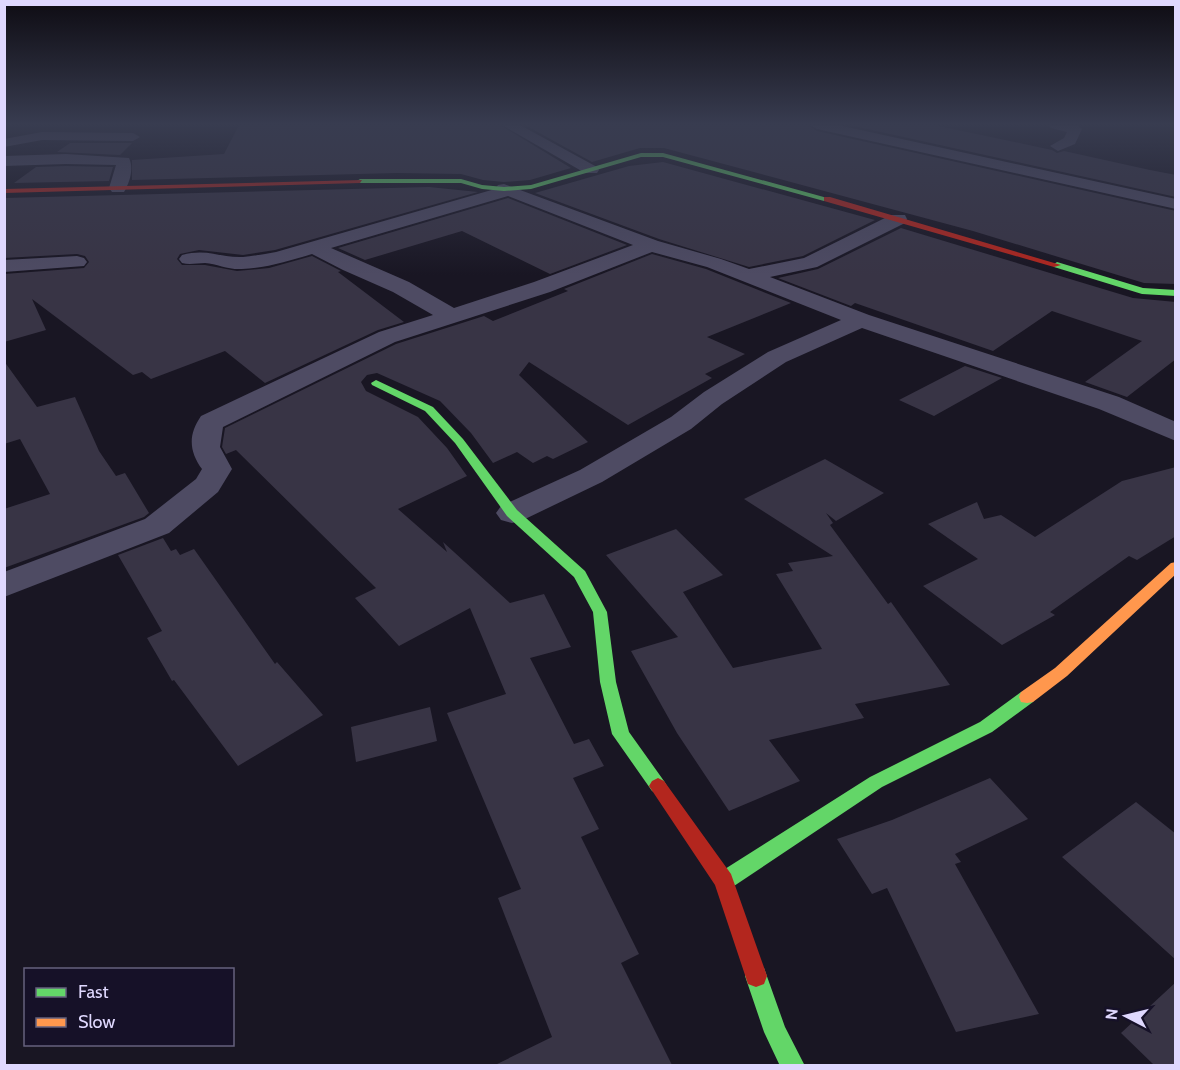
<svg xmlns="http://www.w3.org/2000/svg" width="1180" height="1070" viewBox="0 0 1180 1070" font-family="Cabin,sans-serif">
<rect width="100%" height="100%" fill="#191623"/>
<!-- building -->
<path fill="#383445" d="M 239,125 L 500,125 L 571,168 L 530,180 L 504,182 L 483,180 L 461,174 L 397,173 L 132,180 L 132,160 L 224,154 Z
M 525,125 L 808,125 L 817,131 L 1176,211 L 1176,284 L 1144,283 L 973,231 L 664,148 L 640,148 L 592,162 Z
M 849,125 L 934,125 L 1052,150 L 1057,153 L 1064,151 L 1150,170 L 1176,175 L 1176,197 Z
M 70,143 L 132,143 L 120,155 L 57,152 Z
M 663,162 L 875,220 L 803,256 L 749,267 L 659,239 L 535,193 L 629,166 Z
M 66,166 L 113,167 L 109,181 L 14,183 L 36,167 Z
M 429,187 L 478,192 L 275,250 L 243,255 L 199,250 L 180,254 L 177,259 L 182,265 L 205,265 L 237,271 L 269,268 L 312,256 L 341,271 L 338,272 L 404,322 L 378,330 L 265,383 L 225,351 L 151,379 L 142,372 L 133,375 L 32,299 L 46,330 L 4,342 L 4,274 L 84,268 L 89,262 L 85,256 L 77,254 L 4,258 L 4,198 Z
M 508,198 L 627,245 L 550,274 L 462,231 L 365,260 L 338,248 Z
M 901,228 L 1133,298 L 1176,302 L 1176,359 L 1127,397 L 1085,382 L 1142,341 L 1052,311 L 993,351 L 855,303 L 851,306 L 778,278 L 818,269 Z
M 652,254 L 706,269 L 791,303 L 707,337 L 745,354 L 705,374 L 712,378 L 628,425 L 529,362 L 519,375 L 588,442 L 553,459 L 547,456 L 533,463 L 517,452 L 493,463 L 471,433 L 440,401 L 377,373 L 367,375 L 361,382 L 366,391 L 418,417 L 447,448 L 467,476 L 398,509 L 447,552 L 443,542 L 510,603 L 544,594 L 571,647 L 530,658 L 574,744 L 589,739 L 604,766 L 573,778 L 599,829 L 581,837 L 639,954 L 621,963 L 672,1065 L 495,1065 L 552,1037 L 498,898 L 521,889 L 447,713 L 506,694 L 470,608 L 399,646 L 355,598 L 376,588 L 236,450 L 226,454 L 222,447 L 225,428 L 396,344 L 484,316 L 493,321 L 568,291 L 564,289 Z
M 4,361 L 37,407 L 75,397 L 99,451 L 116,476 L 125,473 L 149,513 L 144,517 L 4,568 L 4,509 L 50,494 L 20,439 L 4,444 Z
M 965,366 L 1002,378 L 934,416 L 899,400 Z
M 825,459 L 884,493 L 836,521 L 826,513 L 833,523 L 830,525 L 888,604 L 891,602 L 950,685 L 855,704 L 864,718 L 769,740 L 800,781 L 729,811 L 677,733 L 631,651 L 678,637 L 606,555 L 676,529 L 723,575 L 683,592 L 733,668 L 822,649 L 776,574 L 793,571 L 788,563 L 833,556 L 744,499 Z
M 1176,467 L 1176,536 L 1137,560 L 1129,556 L 1050,612 L 1055,615 L 1002,645 L 923,586 L 978,559 L 928,524 L 977,502 L 984,519 L 1001,515 L 1035,537 L 1122,481 Z
M 163,538 L 171,551 L 176,549 L 180,555 L 194,549 L 275,664 L 277,662 L 323,715 L 238,766 L 174,680 L 172,681 L 147,638 L 162,631 L 118,555 Z
M 430,707 L 437,741 L 356,762 L 351,727 Z
M 990,778 L 1028,819 L 955,854 L 961,862 L 955,864 L 1039,1014 L 956,1032 L 887,888 L 872,894 L 837,839 L 892,820 Z
M 1136,802 L 1176,834 L 1176,960 L 1062,857 Z
M 1176,982 L 1176,1065 L 1154,1065 L 1121,1033 Z"/>
<g fill="none" stroke-linecap="round" stroke-linejoin="round">
<!-- street -->
<path fill="#4e4b63" fill-rule="evenodd" d="M 502,125 L 520,125 L 597,167 L 599,170 L 597,173 L 585,173 Z
M 810,125 L 838,125 L 1176,199 L 1176,209 L 817,129 Z
M 1049,125 L 1077,125 L 1082,129 L 1075,144 L 1058,151 L 1050,146 L 1064,138 L 1067,132 L 1051,128 Z
M 42,132 L 133,133 L 140,137 L 133,141 L 42,140 L 4,147 L 4,139 Z
M 66,154 L 129,158 C 134,168 130,182 124,192 L 112,192 L 109,188 L 116,165 L 66,164 L 4,166 L 4,156 Z
M 504,184 L 658,241 L 721,259 L 749,269 L 804,258 L 891,215 L 905,215 L 907,219 L 905,223 L 817,267 L 770,277 L 869,315 L 1119,397 L 1176,422 L 1176,441 L 1099,409 L 862,328 L 786,362 L 722,404 L 691,429 L 602,482 L 523,520 L 512,523 L 501,520 L 496,513 L 501,506 L 580,470 L 671,417 L 704,392 L 768,352 L 841,320 L 707,267 L 652,252 L 550,292 L 395,342 L 223,427 L 220,447 L 232,469 L 218,492 L 169,533 L 4,597 L 4,572 L 145,519 L 196,479 L 202,469 C 189,451 188,435 201,416 L 379,332 L 433,315 L 393,292 L 343,270 L 312,254 C 289,261 266,268 242,269 C 229,270 217,264 205,263 C 197,263 190,265 182,263 L 179,259 L 182,255 C 208,248 219,258 243,257 C 253,256 265,254 276,252 L 495,189 L 498,185 ZM 508,196 L 633,245 L 534,282 L 454,308 L 409,282 L 331,248 Z
M 77,256 L 84,258 L 87,262 L 84,266 L 4,272 L 4,260 Z"/>
<!-- fast -->
<path fill="#63d668" fill-rule="evenodd" d="M 641,153 L 663,153 L 831,199 L 824,201 L 663,157 L 641,157 L 531,189 L 504,191 L 482,189 L 461,183 L 360,183 L 357,181 L 360,179 L 461,179 L 482,185 L 504,187 L 531,185 Z
M 1057,262 L 1143,288 L 1176,290 L 1176,296 L 1142,294 L 1054,267 L 1053,265 Z
M 376,380 L 433,407 L 463,439 L 517,510 L 585,571 L 607,612 L 616,682 L 629,732 L 664,781 L 667,786 L 664,791 L 658,794 L 652,791 L 612,734 L 600,682 L 593,612 L 574,577 L 507,516 L 455,443 L 425,411 L 372,385 L 371,383 Z
M 1027,691 L 1033,692 L 1035,697 L 1033,702 L 992,732 L 882,787 L 731,888 L 724,890 L 717,888 L 714,881 L 717,874 L 870,777 L 980,722 L 1021,692 Z
M 756,965 L 764,968 L 785,1027 L 805,1066 L 780,1066 L 764,1032 L 745,976 L 748,968 Z"/>
<!-- slow -->
<path fill="#ff974d" fill-rule="evenodd" d="M 1176,562 L 1176,574 L 1067,676 L 1033,702 L 1027,703 L 1021,702 L 1019,697 L 1021,692 L 1055,668 L 1171,563 Z"/>
<!-- jam -->
<path fill="#b3261e" fill-rule="evenodd" d="M 362,180 L 360,183 L 4,193 L 4,189 Z
M 824,197 L 830,197 L 1061,265 L 1054,267 L 824,201 Z
M 658,778 L 664,781 L 731,874 L 767,976 L 764,984 L 756,987 L 748,984 L 715,885 L 649,786 L 652,781 Z"/>
</g>
<!-- sky -->
<linearGradient id="sky" x2="0" y2="1"><stop stop-color="#0e0c13"/><stop offset="0.45" stop-color="#383c50"/><stop offset="1" stop-color="#383c50" stop-opacity="0"/></linearGradient>
<rect width="1180" height="275" fill="url(#sky)"/>
<!-- border -->
<rect width="1180" height="1070" fill="none" stroke="#dfd8fe" stroke-width="12"/>
<!-- legend -->
<rect x="24" y="968" width="210" height="78" fill="#161128" stroke="#66617e" stroke-width="1.5"/>
<rect x="36" y="988" width="30" height="9" fill="#63d668" stroke="#66617e" stroke-width="1.5"/>
<text x="78" y="998" font-size="18" fill="#dfd8fe">Fast</text>
<rect x="36" y="1018" width="30" height="9" fill="#ff974d" stroke="#66617e" stroke-width="1.5"/>
<text x="78" y="1028" font-size="18" fill="#dfd8fe">Slow</text>
<!-- north arrow -->
<g transform="translate(1126 1016) rotate(277)" stroke="#161128" stroke-width="4.5" paint-order="stroke">
<path d="M0-4.5L10 22L0 15L-10 22Z" fill="#dfd8fe"/>
<text y="-9" font-size="16" font-weight="bold" text-anchor="middle" fill="#dfd8fe">N</text>
</g>
</svg>
